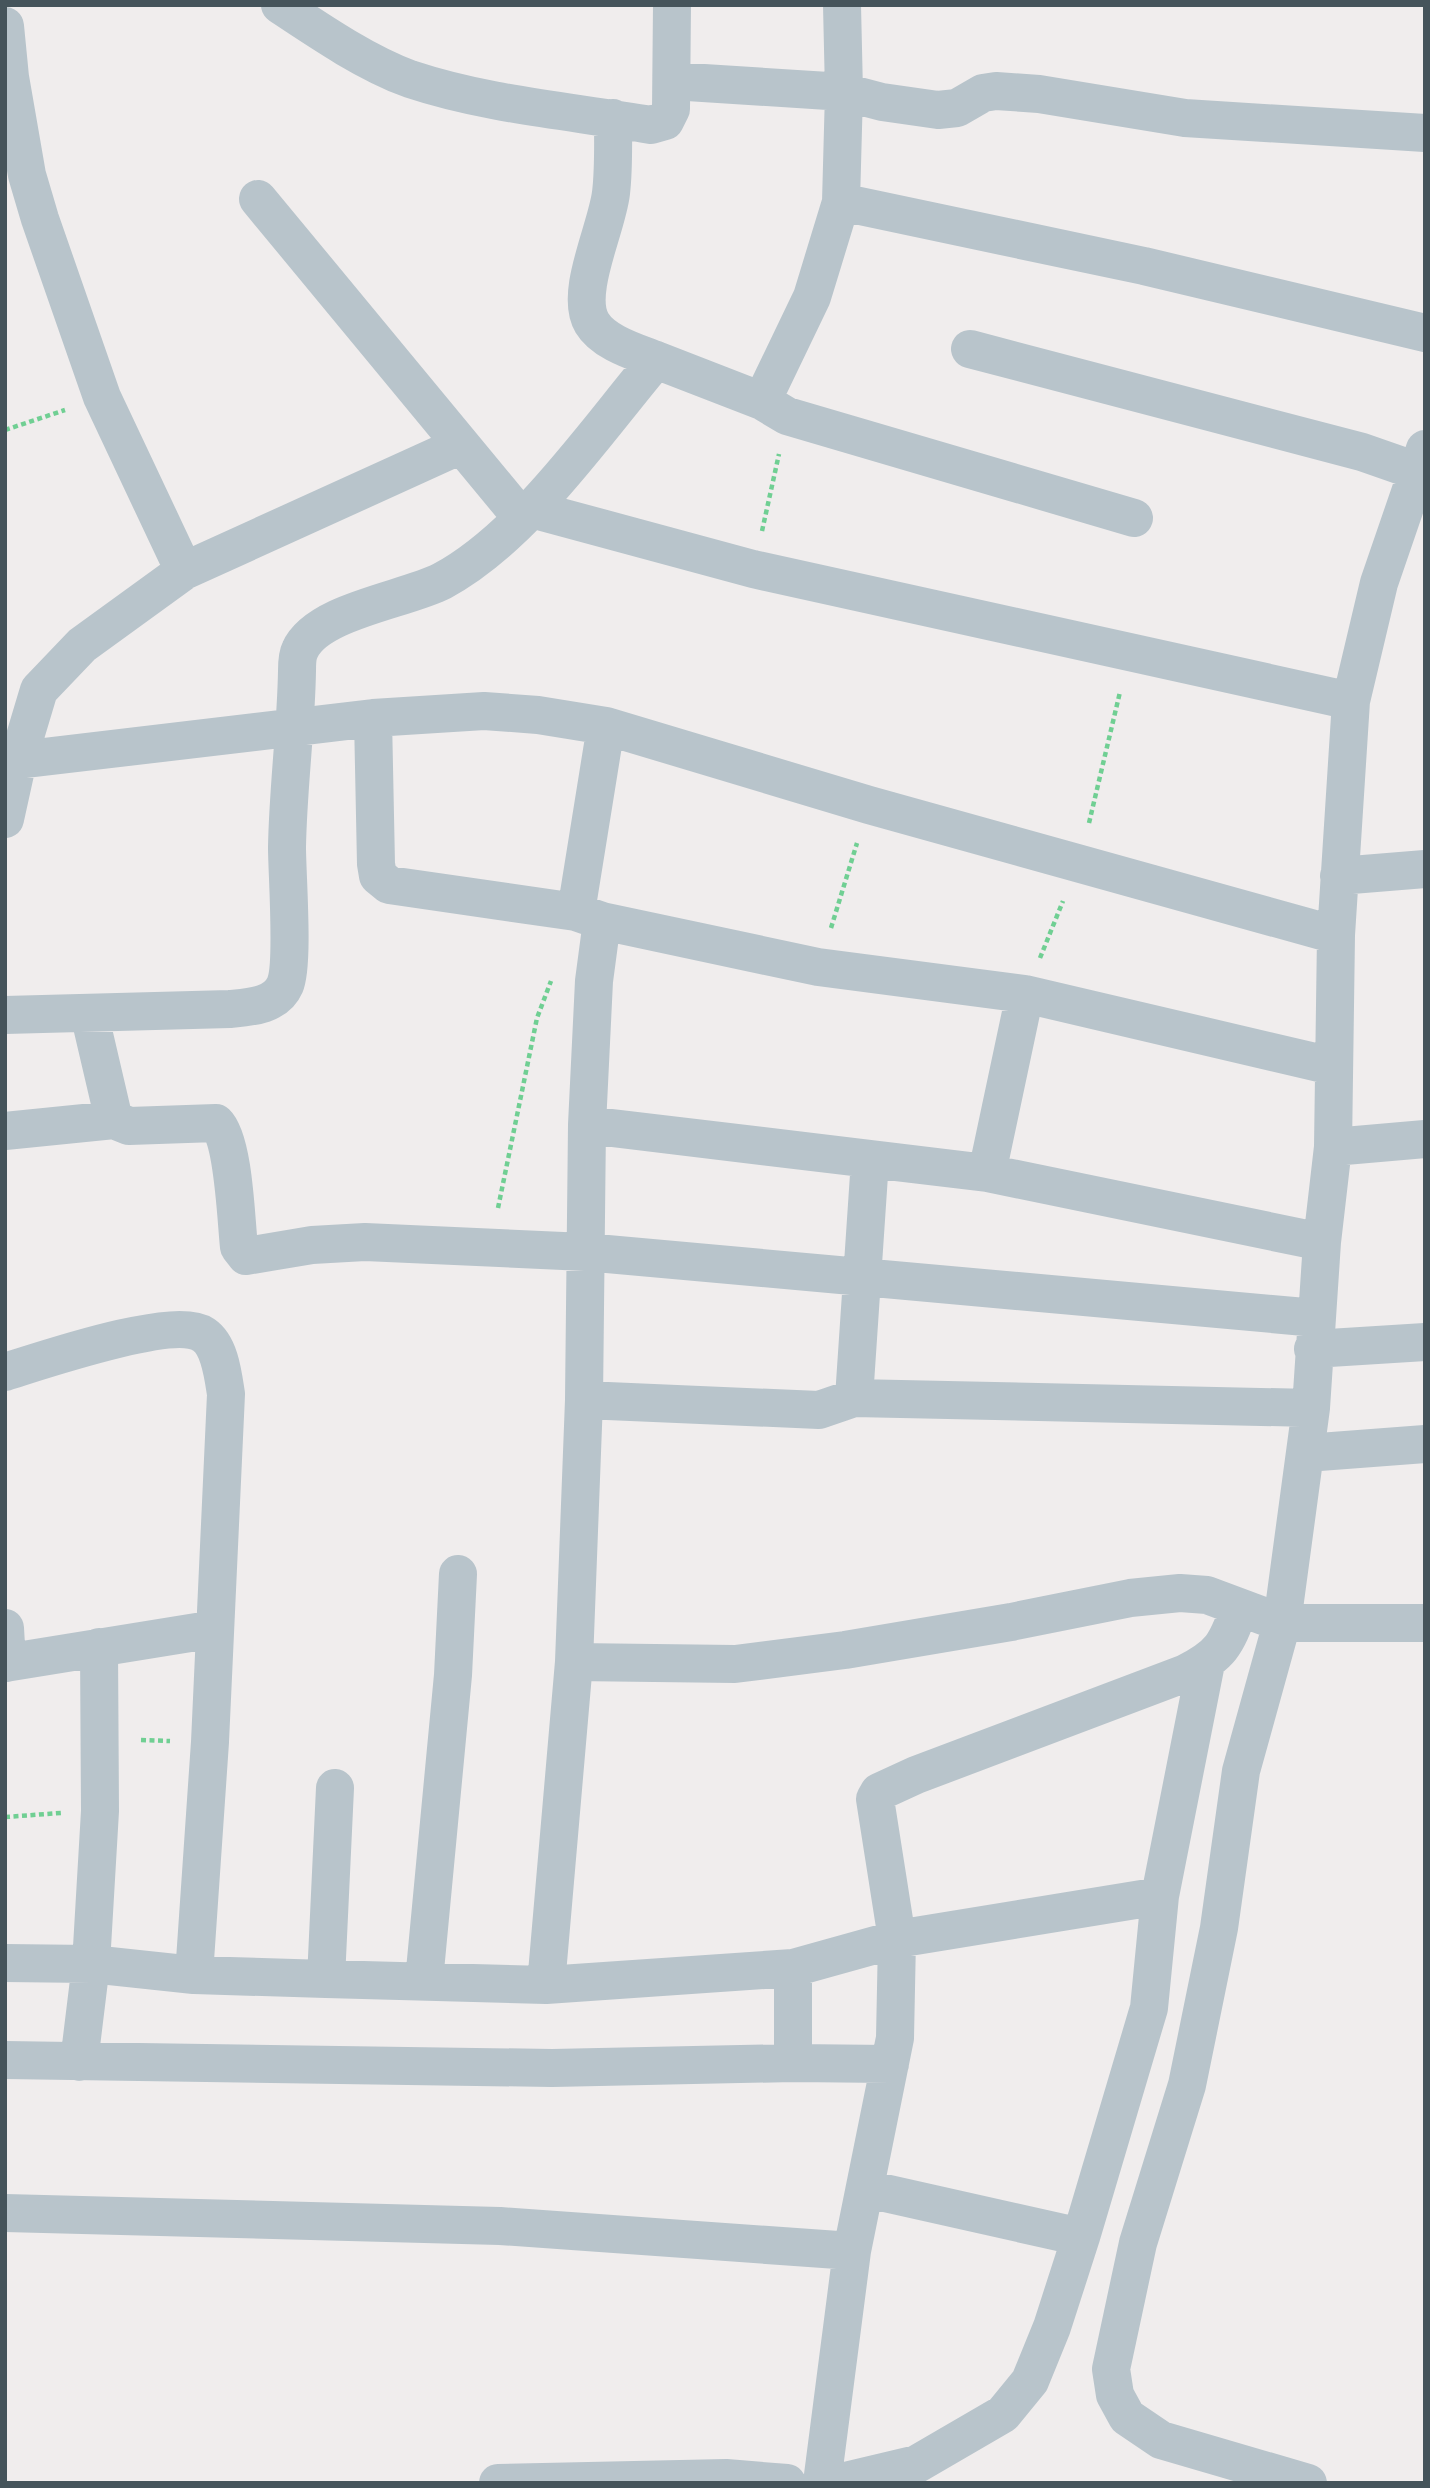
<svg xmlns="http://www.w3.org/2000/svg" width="1430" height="2488" viewBox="0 0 1430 2488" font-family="Cabin,sans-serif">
<rect width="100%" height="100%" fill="#f0eded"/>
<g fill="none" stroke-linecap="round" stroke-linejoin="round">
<!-- path -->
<path stroke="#70cf93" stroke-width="4.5" stroke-dasharray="5 3.5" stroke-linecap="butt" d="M 5,430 L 65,410
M 762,531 L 779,454
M 1089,823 L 1120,692
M 831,928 L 857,843
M 1040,958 L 1063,901
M 498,1208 L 537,1018 L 551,981
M 141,1740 L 170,1741
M 5,1817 L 61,1813"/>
<!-- minor -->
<path stroke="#b8c4cb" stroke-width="38" d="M 280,5 C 319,31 366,63 410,79 C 488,105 571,111 651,125 L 665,121 L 671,109 L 672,5
M 5,26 L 10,77 L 27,175 L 40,219 L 102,397 L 184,571
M 672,81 L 844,92 L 882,102 L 938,110 L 957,108 L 983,93 L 996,91 L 1039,94 L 1185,118 L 1425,133
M 258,199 L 521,517
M 841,202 L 1144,266 L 1425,333
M 970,349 L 1362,452 L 1425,474
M 656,360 L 762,401 L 787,416 L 1134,518
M 762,401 L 812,297 L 841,202 L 844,92 L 842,5
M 531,509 L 753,569 L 1351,701
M 373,718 L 376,864 L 378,876 L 389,885 L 576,912 L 602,921 L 818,967 L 1025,994 L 1332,1066
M 18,760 L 373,718 L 484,711 L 538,715 L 606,726 L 869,805 L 1336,935
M 5,819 L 18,760 L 39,690 L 82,645 L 184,571 L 459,446
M 1339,876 L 1425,869
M 576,912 L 606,726
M 89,1013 L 114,1120
M 5,1015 L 230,1009 C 250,1007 276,1006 285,985 C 294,964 287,875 287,847 C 288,788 296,730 297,671 C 297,664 297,656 300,650 C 317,611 405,600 442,581 C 524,537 596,431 656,360 C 636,352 604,343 592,323 C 574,293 607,228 611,193 C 614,168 613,143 613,118
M 587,1125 L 594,981 L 602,921
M 5,1131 L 114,1120 L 129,1126 L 216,1123 C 234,1140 236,1221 239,1247 L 246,1256 L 312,1245 L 365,1242 L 585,1252 L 1316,1318
M 1333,1147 L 1425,1139
M 987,1173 L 1025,994
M 1313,1349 L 1425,1342
M 5,1372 C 41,1361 174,1315 204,1335 C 220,1346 223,1375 226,1394 L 210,1742 L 194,1975
M 854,1398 L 870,1160
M 584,1400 L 819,1410 L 854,1398 L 1311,1408
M 1306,1453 L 1425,1444
M 5,1628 L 7,1663
M 574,1662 L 735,1664 L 845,1650 L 1011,1622 L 1130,1598 L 1180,1593 L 1207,1595 L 1282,1623 L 1425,1623
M 5,1663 L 215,1629
M 5,1963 L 91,1964 L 194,1975 L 326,1979 L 335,1788
M 326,1979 L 546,1985 L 793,1968 L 897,1939 L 1160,1896
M 424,1981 L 453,1675 L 458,1574
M 546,1985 L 574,1662 L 584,1400 L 587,1125 L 987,1173 L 1322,1242
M 5,2060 L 552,2068 L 793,2063 L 793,1968
M 79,2062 L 91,1964 L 100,1811 L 99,1647
M 793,2063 L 890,2064
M 867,2189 L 1081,2237
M 5,2213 L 500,2226 L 852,2251
M 498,2483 L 726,2478 L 787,2483
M 822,2483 L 852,2251 L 895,2038 L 897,1939 L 875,1799 L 879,1792 L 916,1775 L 1186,1673 C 1221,1655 1226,1645 1239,1609
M 837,2483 L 917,2464 L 1003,2414 L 1030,2381 L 1052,2327 L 1081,2237 L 1149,2008 L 1160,1896 L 1206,1663
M 1308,2483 L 1161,2440 L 1127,2417 L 1115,2395 L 1111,2369 L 1138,2243 L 1187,2085 L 1219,1928 L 1241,1771 L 1282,1623 L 1311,1408 L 1322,1242 L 1333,1147 L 1336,935 L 1351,701 L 1379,583 L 1425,449"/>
</g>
<!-- border -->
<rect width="1430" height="2488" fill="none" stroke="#45545b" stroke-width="14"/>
</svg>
